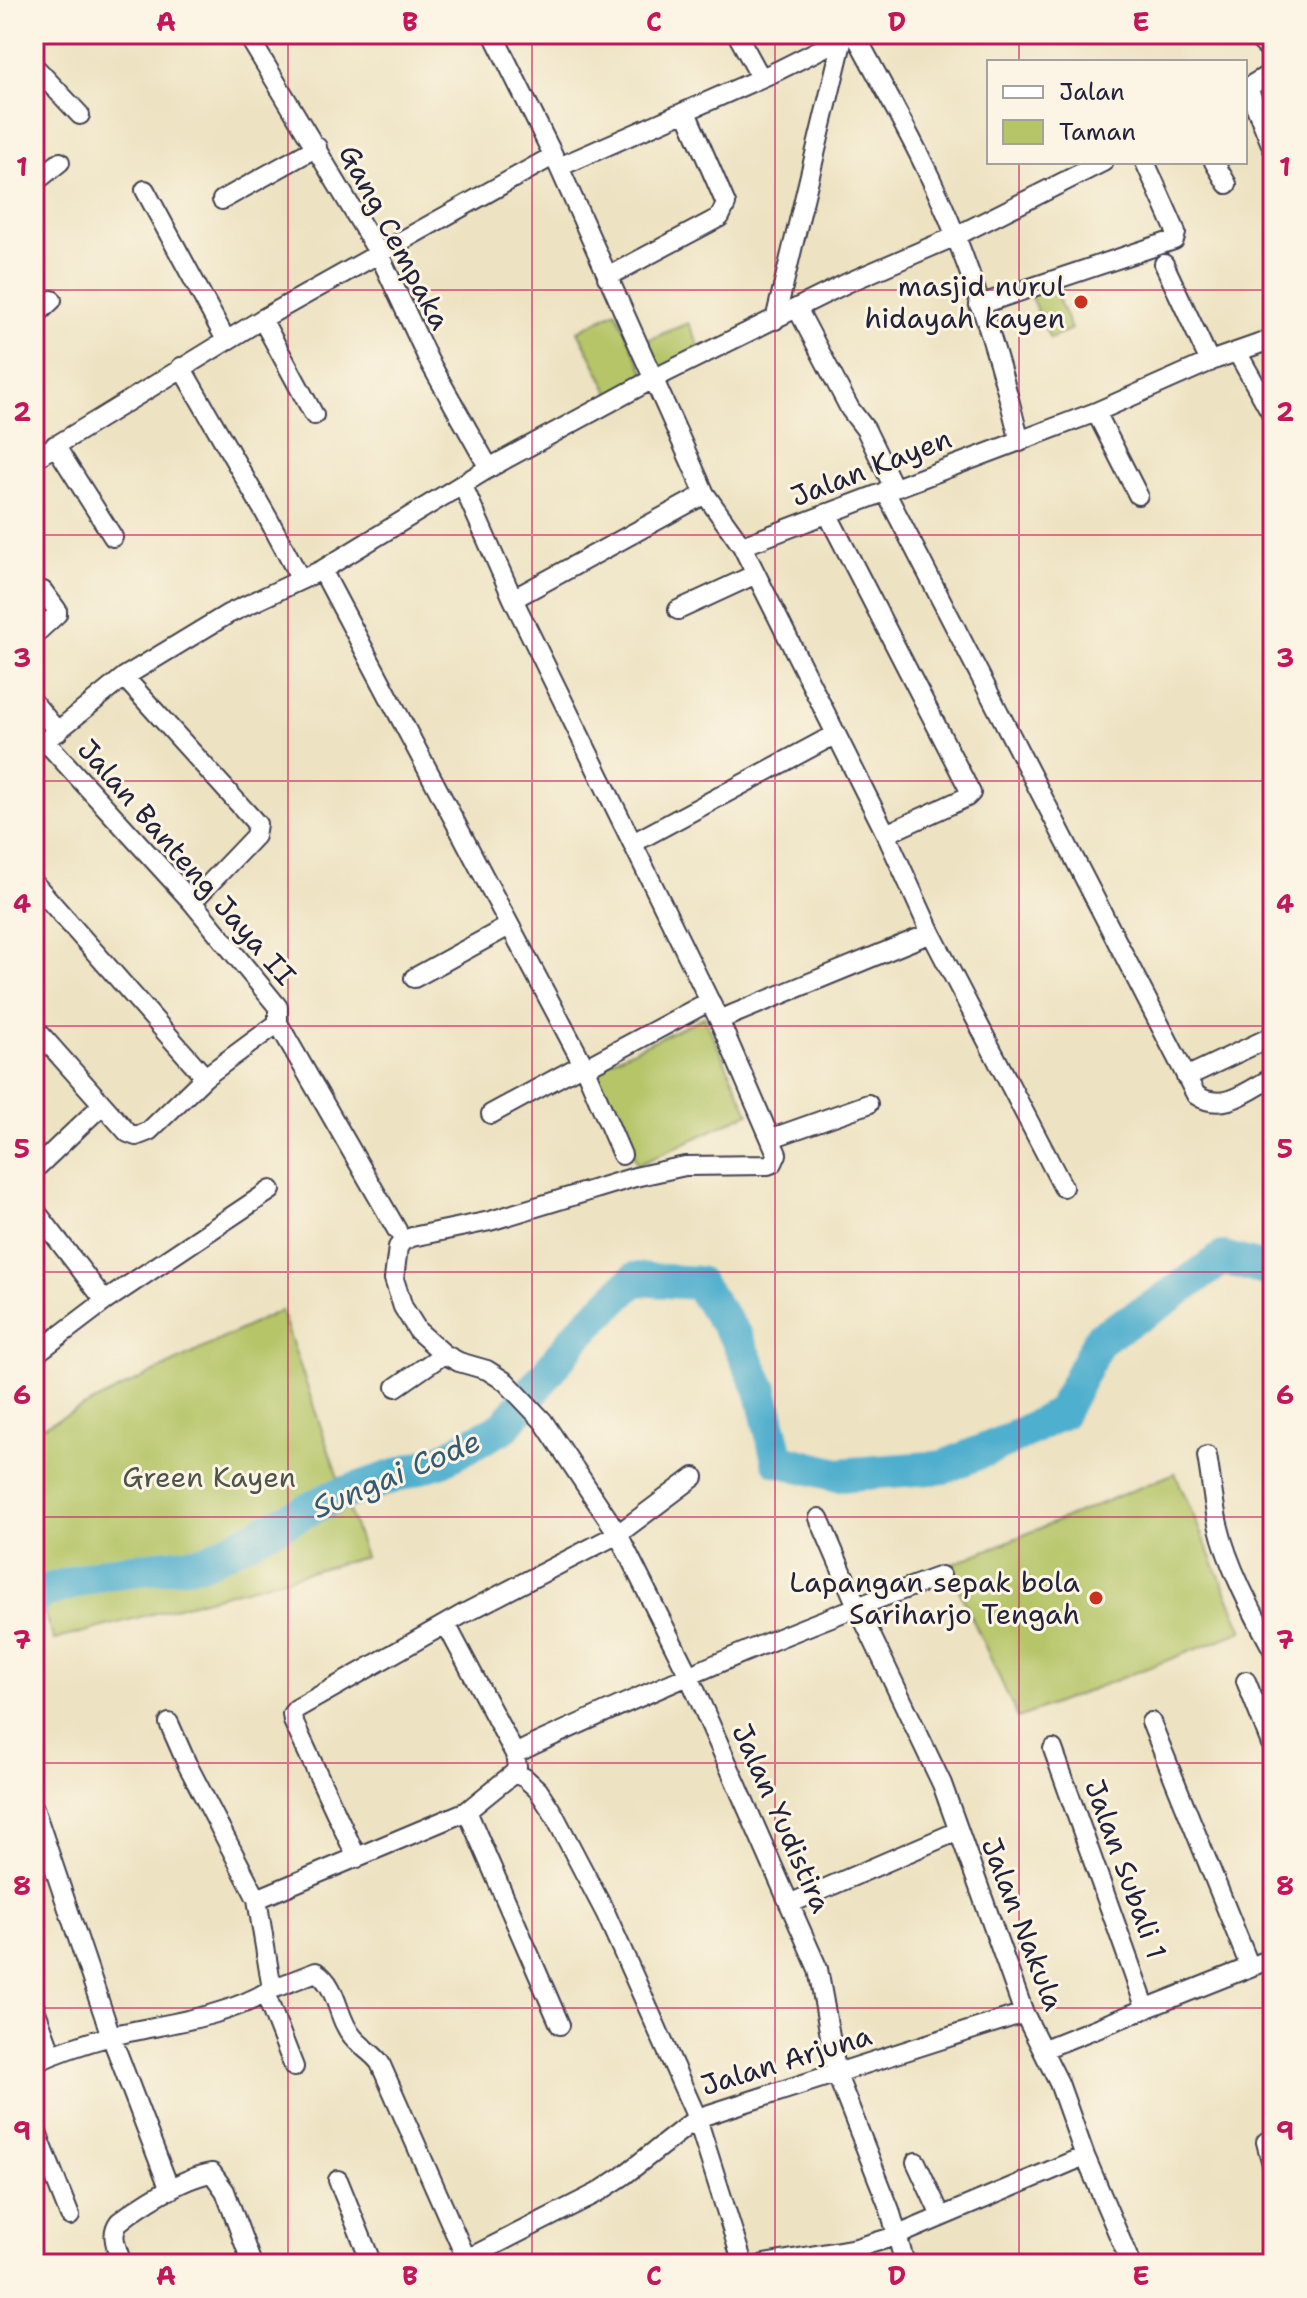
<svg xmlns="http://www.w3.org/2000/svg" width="1307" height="2298" viewBox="0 0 1307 2298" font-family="'Shantell Sans',sans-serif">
<rect width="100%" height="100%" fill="#fcf5e5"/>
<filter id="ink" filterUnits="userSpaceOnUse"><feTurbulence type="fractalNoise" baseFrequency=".0125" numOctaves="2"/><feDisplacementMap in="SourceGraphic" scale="16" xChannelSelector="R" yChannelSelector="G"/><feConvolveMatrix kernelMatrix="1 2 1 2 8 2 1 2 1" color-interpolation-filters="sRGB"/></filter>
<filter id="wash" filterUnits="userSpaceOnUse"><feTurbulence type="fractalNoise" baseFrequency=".006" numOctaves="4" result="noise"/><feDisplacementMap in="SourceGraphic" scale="32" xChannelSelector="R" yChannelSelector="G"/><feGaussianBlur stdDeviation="1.8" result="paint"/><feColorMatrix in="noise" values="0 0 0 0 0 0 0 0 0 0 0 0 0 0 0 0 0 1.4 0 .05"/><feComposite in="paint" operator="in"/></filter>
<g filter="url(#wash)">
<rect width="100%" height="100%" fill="#ede2c1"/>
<!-- green -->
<path fill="#b5c567" stroke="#6c7451" stroke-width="2" d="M 1051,282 L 1071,329 L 1050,339 L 1029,293 Z
M 616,311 L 647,378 L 612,398 L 578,331 Z
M 688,323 L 702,352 L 658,371 L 643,342 Z
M 704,1017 L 749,1113 L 638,1165 L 593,1069 Z
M 281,1310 L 365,1557 L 54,1640 L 34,1586 L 34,1431 Z
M 1175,1473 L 1243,1631 L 1018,1718 L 948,1566 Z"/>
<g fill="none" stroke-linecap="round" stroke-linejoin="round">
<!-- river -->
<path stroke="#4fafce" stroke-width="34" d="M 34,1600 L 42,1592 L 106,1573 L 204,1562 L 333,1497 L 442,1460 L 505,1426 L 578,1334 L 635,1279 L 698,1283 L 736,1337 L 761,1390 L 778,1460 L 838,1475 L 944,1467 L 1009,1440 L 1061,1413 L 1100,1338 L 1158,1304 L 1223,1258 L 1273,1271"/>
</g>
</g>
<g filter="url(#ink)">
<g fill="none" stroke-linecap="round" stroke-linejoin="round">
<!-- minor casing -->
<g stroke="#403f4f" stroke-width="22">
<path id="minor" d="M 247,34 L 378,252 L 429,361 L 489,468
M 493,34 L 559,167 L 705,494 L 742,546 L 886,834 L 931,933 L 1063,1187
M 737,34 L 761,78
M 855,34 C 890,100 929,167 956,237 C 982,303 1003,372 1020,442
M 1253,34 L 1273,53
M 34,66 L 80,115
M 1248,88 L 1273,149
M 1245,89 L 1273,72
M 1214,162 L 1227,184
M 559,167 L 777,71 L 843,38
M 34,183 L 60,162
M 145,190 L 226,340
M 222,200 L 317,147
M 1164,264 L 1210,362
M 607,277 L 720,217 L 726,204 L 686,112
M 979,305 L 1174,240 L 1176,233 L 1174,227 L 1145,162
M 797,308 L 850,409 L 866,430 L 894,488
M 34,317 L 52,300
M 262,319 L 314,415
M 775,320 L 844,34
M 1237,352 L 1273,416
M 181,367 L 269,520 L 301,580
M 1096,412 L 1138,495
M 55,445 L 113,537
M 34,459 L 262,319 L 553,156
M 463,486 L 513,599 L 719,1020 L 777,1154 L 773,1163 L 768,1165 L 685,1166 L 635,1177 L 490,1221 L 412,1237 L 403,1241 L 398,1247 L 394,1279 L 403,1307 L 418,1331 L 444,1354 L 459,1362 L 487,1370 L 506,1382 L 543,1421 L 618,1534 L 688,1674 L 818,1969 L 837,2075 L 890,2210 L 905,2264
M 885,491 L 1196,1095 C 1223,1113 1248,1091 1273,1077
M 827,513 L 971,793 L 967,797 L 886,834
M 742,546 L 1096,412 L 1216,359 L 1273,339
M 322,570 L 583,1064 L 622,1155
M 513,599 L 705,494
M 678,610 L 756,574
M 34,635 L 57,614 L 57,610 L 43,591
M 124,677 L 257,824 L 255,836 L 192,902
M 34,703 L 58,732
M 45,741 L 192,902 L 278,1007 L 278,1023 L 397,1230
M 34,750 L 124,677 L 228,614 L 322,570 L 489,468 L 653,379 L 847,283 L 956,236 L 1103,162
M 633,843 L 836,734
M 34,883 L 205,1077
M 414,978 L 509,926
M 719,1020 L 931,933
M 34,1027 L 128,1133 L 136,1136 L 149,1131 L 205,1077 L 278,1023
M 585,1068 L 710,1001
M 1186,1077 L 1273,1036
M 491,1114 L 583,1064
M 772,1138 L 868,1104
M 34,1170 L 102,1105
M 34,1209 L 105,1301
M 34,1355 L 105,1301 L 271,1190
M 396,1387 L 444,1354
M 1207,1456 C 1211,1478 1213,1501 1218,1524 C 1228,1567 1252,1611 1273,1650
M 819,1518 L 857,1606 L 942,1784 L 1024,2013 L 1059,2083 L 1085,2156 L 1131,2264
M 446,1624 L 515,1754
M 1246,1681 L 1273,1749
M 1151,1722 L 1250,1967
M 1053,1749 L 1146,2009
M 514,1773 L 525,1778 L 538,1790 L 553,1813 L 606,1914 L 697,2118 L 743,2264
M 34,1808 L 111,2036 L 170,2190
M 467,1811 L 560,2025
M 357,1858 L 293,1721 L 292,1714 L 296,1709 L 463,1614 L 618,1534 L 694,1477
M 257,1899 L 467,1811 L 514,1773 L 517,1767 L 515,1754 L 535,1744 C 668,1683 802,1625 941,1576
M 789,1904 L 958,1831
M 272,1989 L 316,1972 C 339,1987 336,2018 353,2037 C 361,2047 372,2052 380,2063 L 466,2258
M 265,1993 L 294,2067
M 34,2006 L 52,2055
M 1044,2049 L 1273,1958
M 34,2063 C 58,2052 85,2043 111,2036 C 164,2023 223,2019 272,1989 L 257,1899 L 187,1764 L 169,1723
M 34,2125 L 70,2216
M 1266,2142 L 1273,2168
M 916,2162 L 941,2216
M 338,2180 L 372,2264
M 122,2264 C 118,2250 109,2235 119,2222 C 141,2204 184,2177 212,2173 L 225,2191 L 252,2264
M 457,2264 L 597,2193 L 623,2176 L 697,2118 L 1024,2013
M 764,2264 L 856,2248 L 896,2236 L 1085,2156"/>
</g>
<!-- minor -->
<use href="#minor" stroke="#fff" stroke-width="18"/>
</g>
</g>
<!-- grid -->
<path fill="none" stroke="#c2185b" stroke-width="2" stroke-opacity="0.55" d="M 288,34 L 288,2264M 532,34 L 532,2264M 775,34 L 775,2264M 1019,34 L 1019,62M 1019,162 L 1019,2264M 34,290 L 1273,290M 34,535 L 1273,535M 34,781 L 1273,781M 34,1026 L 1273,1026M 34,1272 L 1273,1272M 34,1517 L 1273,1517M 34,1763 L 1273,1763M 34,2008 L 1273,2008"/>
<!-- markers -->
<g fill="#c8321e" stroke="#fcf5e5" stroke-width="3">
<circle cx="1081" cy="302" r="8"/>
<circle cx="1096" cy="1598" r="8"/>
</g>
<g text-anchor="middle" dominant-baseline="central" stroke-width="6" stroke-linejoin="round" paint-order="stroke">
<!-- street labels -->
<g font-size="28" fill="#22223b" stroke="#fcf5e5">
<text transform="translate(395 237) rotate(62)">Gang Cempaka</text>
<text transform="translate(871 467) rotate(-21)">Jalan Kayen</text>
<text transform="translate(187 862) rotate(49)">Jalan Banteng Jaya II</text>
<text transform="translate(782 1818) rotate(66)">Jalan Yudistira</text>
<text transform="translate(1126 1869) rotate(70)">Jalan Subali 1</text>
<text transform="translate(1023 1924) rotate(69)">Jalan Nakula</text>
<text transform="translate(786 2060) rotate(-17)">Jalan Arjuna</text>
</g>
<!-- poi labels -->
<g font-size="28" fill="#22223b" stroke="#fcf5e5" text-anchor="end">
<text x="1065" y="286">masjid nurul<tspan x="1065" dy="32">hidayah kayen</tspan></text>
<text x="1080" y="1582">Lapangan sepak bola<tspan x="1080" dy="32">Sariharjo Tengah</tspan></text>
</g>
<!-- park labels -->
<g font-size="28" fill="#4e5348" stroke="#fcf5e5">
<text x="209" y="1477">Green Kayen</text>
</g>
<!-- water labels -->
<g font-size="30" font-style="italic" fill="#345a76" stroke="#fcf5e5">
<text transform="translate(396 1474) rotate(-23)">Sungai Code</text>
</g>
</g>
<!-- margin -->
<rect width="1307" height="2298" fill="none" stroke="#fcf5e5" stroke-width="88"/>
<!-- legend -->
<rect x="987" y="60" width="260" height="104" fill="#fcf5e5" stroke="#a5a1a1" stroke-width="2"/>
<rect x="1003" y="86" width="40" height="12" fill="#ffffff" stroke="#a5a1a1" stroke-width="2"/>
<text x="1059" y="100" font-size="24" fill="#22223b">Jalan</text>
<rect x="1003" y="120" width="40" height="24" fill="#b5c567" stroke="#a5a1a1" stroke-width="2"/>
<text x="1059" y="140" font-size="24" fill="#22223b">Taman</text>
<rect x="44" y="44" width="1219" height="2210" fill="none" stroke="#c2185b" stroke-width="3"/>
<g font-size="26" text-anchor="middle" font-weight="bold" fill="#c2185b">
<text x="166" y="31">A</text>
<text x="410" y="31">B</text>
<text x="654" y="31">C</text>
<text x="897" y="31">D</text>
<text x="1141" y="31">E</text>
<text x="22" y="176">1</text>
<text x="1285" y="176">1</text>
<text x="22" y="421">2</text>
<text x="1285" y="421">2</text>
<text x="22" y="667">3</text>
<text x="1285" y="667">3</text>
<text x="22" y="913">4</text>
<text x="1285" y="913">4</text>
<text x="22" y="1158">5</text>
<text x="1285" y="1158">5</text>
<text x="22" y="1404">6</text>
<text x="1285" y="1404">6</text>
<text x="22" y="1649">7</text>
<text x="1285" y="1649">7</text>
<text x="22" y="1895">8</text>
<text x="1285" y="1895">8</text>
<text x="22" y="2140">9</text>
<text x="1285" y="2140">9</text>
<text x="166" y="2285">A</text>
<text x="410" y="2285">B</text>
<text x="654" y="2285">C</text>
<text x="897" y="2285">D</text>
<text x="1141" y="2285">E</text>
</g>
</svg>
